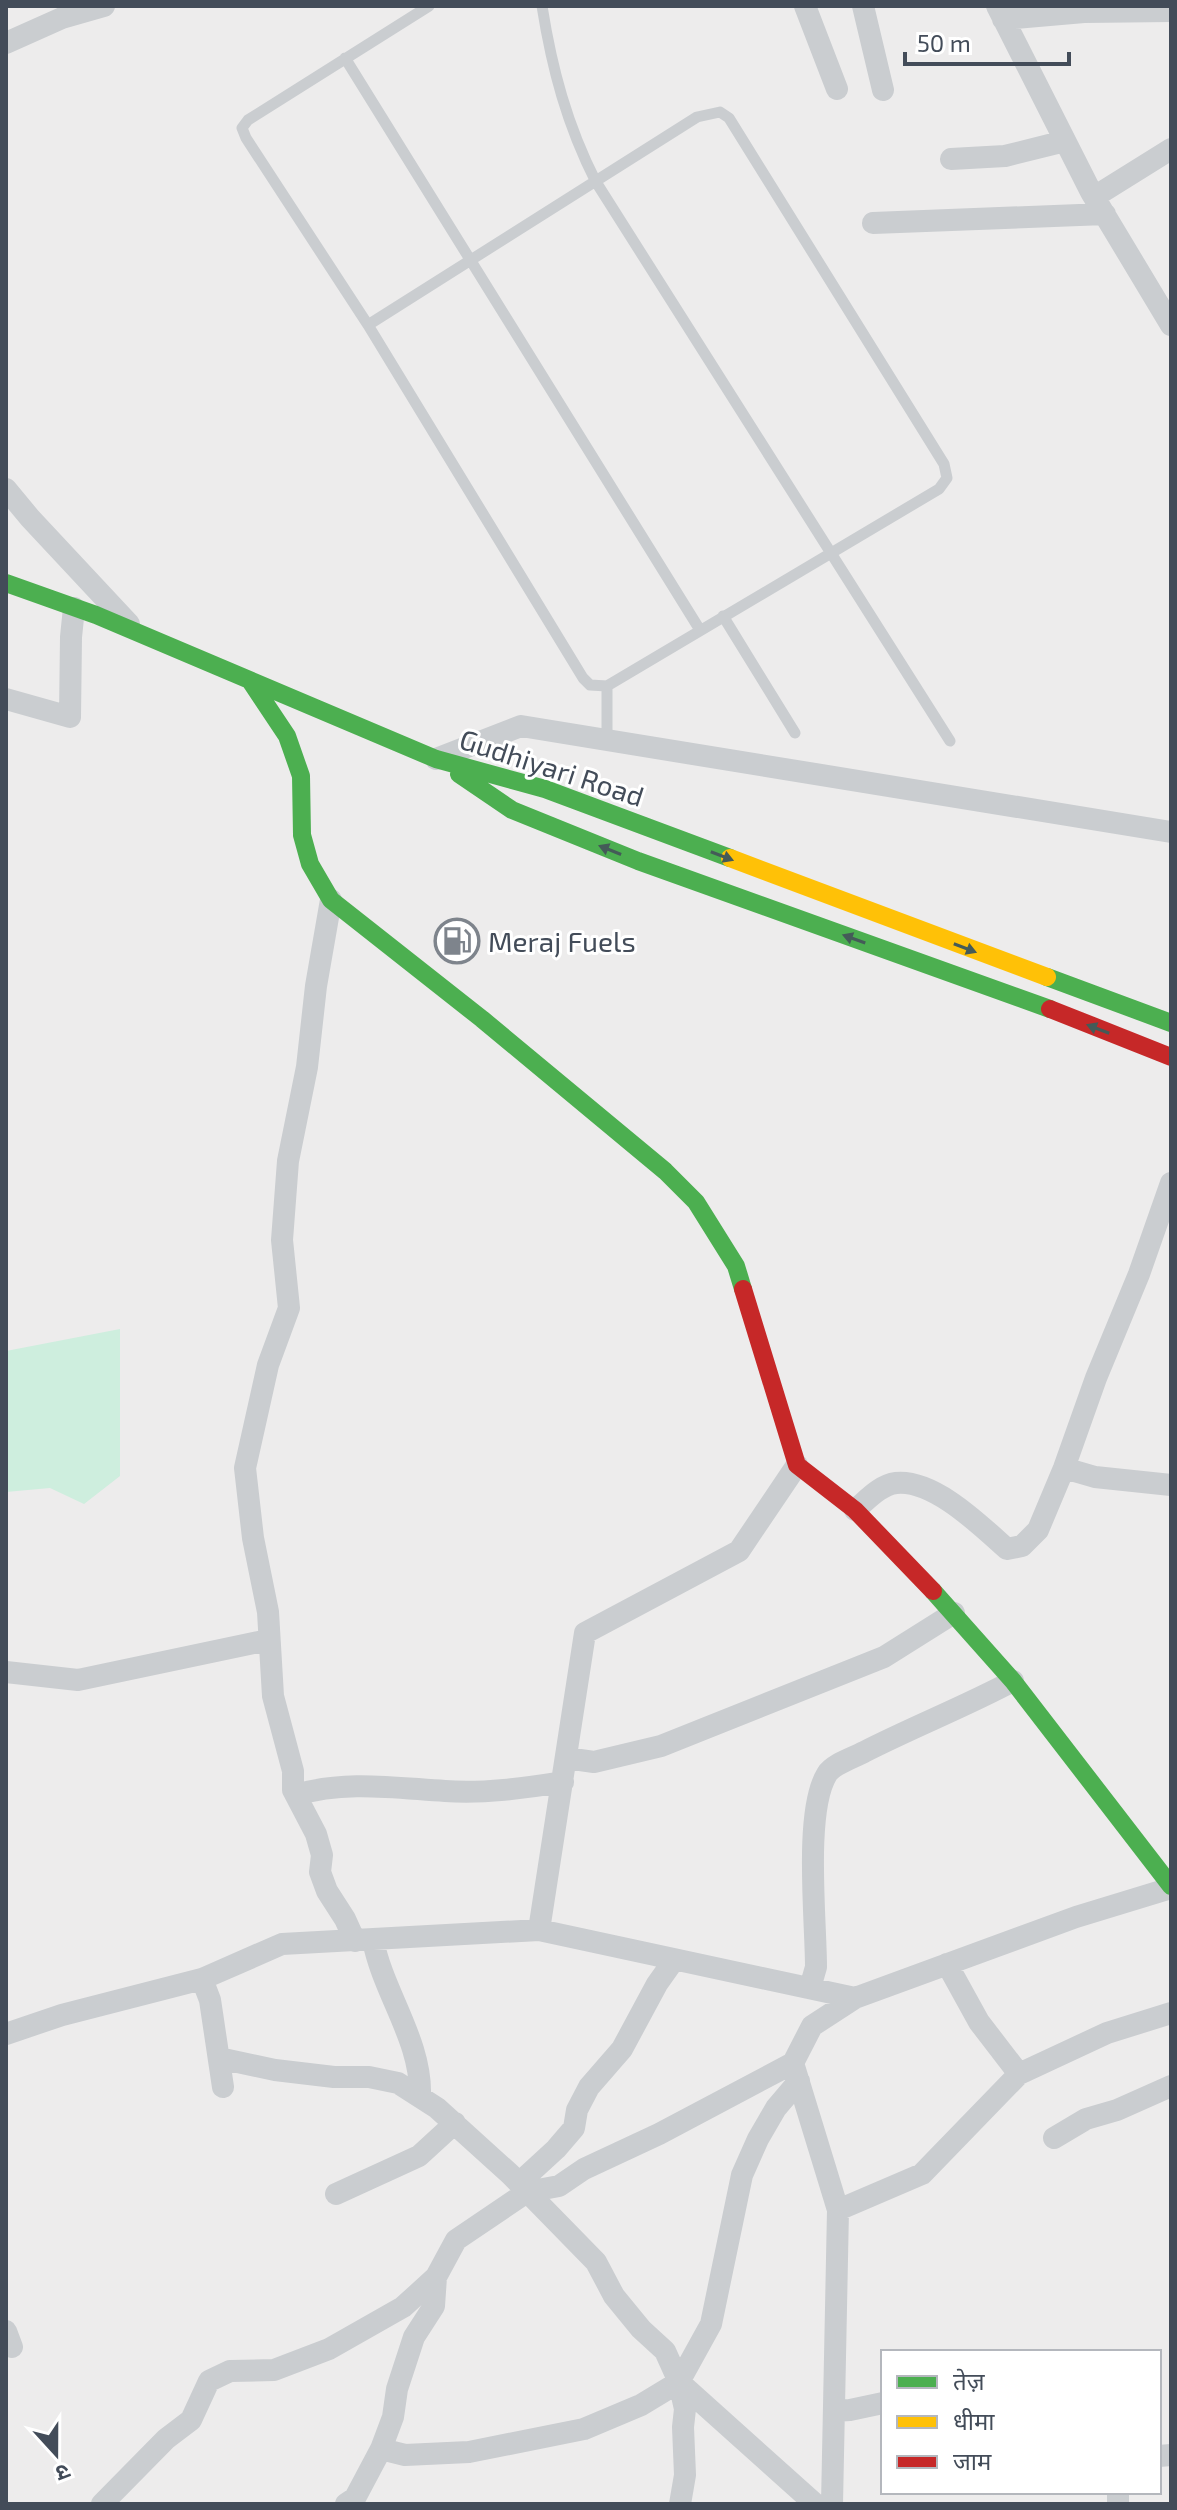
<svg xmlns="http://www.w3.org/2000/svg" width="1177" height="2510" viewBox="0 0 1177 2510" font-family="'Exo 2','Noto Sans Devanagari',sans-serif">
<rect width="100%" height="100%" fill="#edecec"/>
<!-- green -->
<path fill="#ceeede" d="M 120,1329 L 120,1476 L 84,1504 L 50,1488 L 6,1492 L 6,1351 Z"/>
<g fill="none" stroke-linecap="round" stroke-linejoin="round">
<!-- lane -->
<path stroke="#cacdd0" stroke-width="11" d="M 429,6 L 248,120 L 242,128 L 246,138 L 368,325 L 583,678 L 590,685 L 607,686
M 542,6 C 552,69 567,125 596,182 L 950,741
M 345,58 L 700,630
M 368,325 L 697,117 L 720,112 L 729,118 L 944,464 L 947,478 L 939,489 L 607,686 L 607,739
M 723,616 L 795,733"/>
<!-- street -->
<path stroke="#cacdd0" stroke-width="22" d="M 805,6 L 837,89
M 863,6 L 883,90
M 997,6 L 1091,192 L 1171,325
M 1003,19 L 1084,12 L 1171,11
M 6,43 L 62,18 L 104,6
M 951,159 L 1005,156 L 1065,141
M 1094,197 L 1171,149
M 873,223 L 1105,214
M 6,489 L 30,518 L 129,624
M 6,699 L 70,717 L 71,637 L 74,608
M 436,759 L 521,726 L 1171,832
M 331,900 L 316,986 L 307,1067 L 288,1161 L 282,1240 L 289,1308 L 268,1365 L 245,1468 L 253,1538 L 268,1612 L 273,1696 L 293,1771 L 293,1790 L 316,1834 L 322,1855 L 320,1872 L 327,1891 L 345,1919 L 355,1941
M 1064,1468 L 1095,1477 L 1171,1485
M 855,1510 C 867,1500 880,1485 896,1483 C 934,1479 981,1526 1007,1549 L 1022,1546 L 1038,1530 L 1064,1468 L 1096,1378 L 1139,1274 L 1171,1183
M 6,1672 L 78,1680 L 268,1640
M 566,1758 L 594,1762 L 661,1746 L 884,1657 L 954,1613
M 296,1795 C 345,1780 395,1788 445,1791 C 483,1794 525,1788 563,1782
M 539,1930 L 585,1633 L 739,1551 L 797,1465
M 373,1940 C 383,1993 422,2041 420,2096
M 947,1964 L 979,2022 L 1019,2074 L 1107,2033 L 1171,2013
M 202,1979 L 210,2000 L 223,2087
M 810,1988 L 816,1967 C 816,1921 804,1811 827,1774 C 833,1764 853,1758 864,1752 C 913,1727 964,1707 1013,1681
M 6,2034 L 62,2015 L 202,1979 L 282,1944 L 539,1930 L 855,1998 L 1076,1917 L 1171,1888
M 219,2058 L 275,2070 L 334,2077 L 369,2077 L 398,2083 L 437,2108 L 510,2174 L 596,2262 L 614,2296 L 641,2329 L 665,2351 L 679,2382 L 685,2409 L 683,2427 L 685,2475 L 680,2504
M 1054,2138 L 1086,2119 L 1117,2110 L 1171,2086
M 519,2183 L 556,2149 L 574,2128 L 577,2110 L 589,2087 L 622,2049 L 657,1984 L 674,1960
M 336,2194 L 419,2156 L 455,2123
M 838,2210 L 922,2174 L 1019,2074
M 6,2331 L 12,2347
M 679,2382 L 815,2504
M 834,2411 L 850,2410 L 883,2403
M 381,2449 L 405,2455 L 469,2452 L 584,2429 L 641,2405 L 679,2382 L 711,2324 L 742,2175 L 758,2139 L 776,2108 L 799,2081
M 1159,2456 L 1171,2455
M 102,2504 L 166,2439 L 191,2420 L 209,2381 L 230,2371 L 274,2370 L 329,2349 L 403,2307 L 436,2277
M 346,2504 L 355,2498 L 381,2449 L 393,2417 L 397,2389 L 414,2337 L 434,2306 L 436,2277 L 456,2240 L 527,2192 L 559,2186 L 584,2169 L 659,2134 L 793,2063
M 832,2504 L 838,2210 L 793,2063 L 812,2026 L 855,1998
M 1118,2504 L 1118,2492"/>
<!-- fast -->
<path stroke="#4caf50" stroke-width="18" d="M 6,583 L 96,615 L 436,759 L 545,789 L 730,858
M 251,682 L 287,736 L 301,776 L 302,835 L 310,864 L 331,900 L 482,1019 L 665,1171 L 696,1202 L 736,1266 L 743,1289
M 459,774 L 512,810 L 638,861 L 1050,1009
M 1047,977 L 1171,1023
M 933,1591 L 1013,1681 L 1171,1886"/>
<!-- slow -->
<path stroke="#ffc107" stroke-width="18" d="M 730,858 L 1047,977"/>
<!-- jam -->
<path stroke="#c62828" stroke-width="18" d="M 1050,1009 L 1171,1057
M 743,1289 L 797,1465 L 855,1510 L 933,1591"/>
</g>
<!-- one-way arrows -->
<defs><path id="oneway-solid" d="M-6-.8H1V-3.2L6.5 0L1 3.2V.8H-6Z" transform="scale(2)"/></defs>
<g fill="#445b58">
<use href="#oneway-solid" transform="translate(610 850) rotate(-158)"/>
<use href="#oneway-solid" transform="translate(722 856) rotate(21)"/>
<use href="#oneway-solid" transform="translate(854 939) rotate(-160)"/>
<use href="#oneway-solid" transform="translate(965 948) rotate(21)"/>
<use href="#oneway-solid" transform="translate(1098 1029) rotate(-159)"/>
</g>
<!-- icons -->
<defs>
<g id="fuel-ring" transform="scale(2.3)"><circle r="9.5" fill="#fff" stroke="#7e848c" stroke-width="1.5"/><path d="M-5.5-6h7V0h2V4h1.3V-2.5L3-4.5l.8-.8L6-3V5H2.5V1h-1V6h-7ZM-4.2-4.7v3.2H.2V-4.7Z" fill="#7e848c"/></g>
</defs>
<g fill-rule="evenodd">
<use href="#fuel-ring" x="457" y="941"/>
</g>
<g text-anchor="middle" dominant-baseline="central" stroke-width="6" stroke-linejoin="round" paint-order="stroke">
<!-- street labels -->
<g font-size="28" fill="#434c59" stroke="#fff">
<text transform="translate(552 767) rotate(18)">Gudhiyari Road</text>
</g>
<!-- poi labels -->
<g font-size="28" fill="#434c59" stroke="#fff" text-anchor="start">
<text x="488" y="941">Meraj Fuels</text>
</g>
</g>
<!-- border -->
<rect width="1177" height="2510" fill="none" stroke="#434c59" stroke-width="16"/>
<!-- legend -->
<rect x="881" y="2350" width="280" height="144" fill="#ffffff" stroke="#b4b7bd" stroke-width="2"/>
<rect x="897" y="2376" width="40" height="12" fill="#4caf50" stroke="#b4b7bd" stroke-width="2"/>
<text x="953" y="2390" font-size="24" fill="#434c59">तेज़</text>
<rect x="897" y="2416" width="40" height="12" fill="#ffc107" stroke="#b4b7bd" stroke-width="2"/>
<text x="953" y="2430" font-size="24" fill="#434c59">धीमा</text>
<rect x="897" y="2456" width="40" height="12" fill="#c62828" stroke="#b4b7bd" stroke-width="2"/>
<text x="953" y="2470" font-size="24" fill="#434c59">जाम</text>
<!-- north arrow -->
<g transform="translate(56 2454) rotate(159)" stroke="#ffffff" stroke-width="6" paint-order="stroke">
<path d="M0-6L14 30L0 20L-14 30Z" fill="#434c59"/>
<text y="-12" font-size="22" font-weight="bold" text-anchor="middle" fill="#434c59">उ</text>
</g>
<!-- scale -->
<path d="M905 52v12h164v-12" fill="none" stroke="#434c59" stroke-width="4"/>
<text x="917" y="52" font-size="24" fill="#434c59" stroke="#ffffff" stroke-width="6" paint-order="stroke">50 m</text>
</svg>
